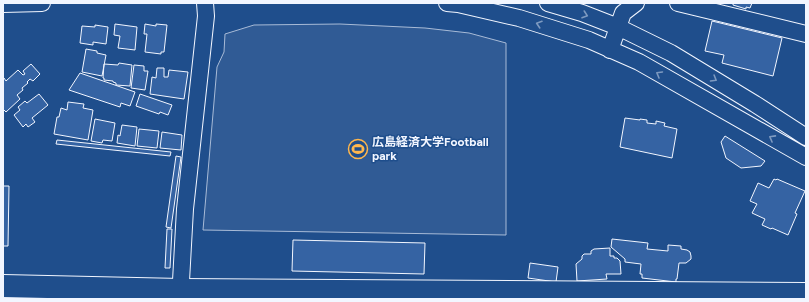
<svg xmlns="http://www.w3.org/2000/svg" width="809" height="302" viewBox="0 0 809 302" font-family="Figtree,'Noto Sans JP',sans-serif">
<rect width="100%" height="100%" fill="#1f4e8c"/>
<!-- green -->
<path fill="#305b95" stroke="#a8bbd7" d="M 340,24 L 425,28 L 469,33 L 506,43 L 506,235 L 203,230 L 217,67 L 224,52 L 225,34 L 254,25 Z"/>
<!-- building -->
<path fill="#3563a3" stroke="#f2f6ff" d="M 733,3 L 752,3 L 750,8 L 746,7 L 746,9 L 733,5 Z
M 712,21 L 782,38 L 773,76 L 722,63 L 724,55 L 705,51 Z
M 115,24 L 137,27 L 135,50 L 118,48 L 120,36 L 114,35 Z
M 145,24 L 156,26 L 156,24 L 167,25 L 164,52 L 161,52 L 161,54 L 145,52 L 147,34 L 144,34 Z
M 95,25 L 108,27 L 106,44 L 93,42 L 93,45 L 80,43 L 82,26 L 95,27 Z
M 86,49 L 97,51 L 97,53 L 106,55 L 102,76 L 82,72 Z
M 119,63 L 132,65 L 130,86 L 116,85 L 116,83 L 113,82 L 113,81 L 104,80 L 104,78 L 103,78 L 104,64 L 118,65 Z
M 31,64 L 40,74 L 33,81 L 30,79 L 27,82 L 28,83 L 22,88 L 23,90 L 17,95 L 20,99 L 6,112 L 3,109 L 3,79 L 4,78 L 6,81 L 18,70 L 23,75 L 25,74 L 23,71 Z
M 134,65 L 144,66 L 144,71 L 148,71 L 145,90 L 131,88 Z
M 157,68 L 164,68 L 164,77 L 168,77 L 169,70 L 188,72 L 184,99 L 150,94 L 152,77 L 156,78 Z
M 80,73 L 135,92 L 130,106 L 121,103 L 120,107 L 69,90 Z
M 39,94 L 48,105 L 32,118 L 35,122 L 28,127 L 26,124 L 23,127 L 14,115 L 20,110 L 18,107 L 25,101 L 27,103 Z
M 140,94 L 172,105 L 168,115 L 160,112 L 159,114 L 136,106 Z
M 68,102 L 84,104 L 83,108 L 93,110 L 88,140 L 54,134 L 57,117 L 59,117 L 61,108 L 67,110 Z
M 625,118 L 640,120 L 640,119 L 647,120 L 647,123 L 656,124 L 656,121 L 665,123 L 664,126 L 677,129 L 672,158 L 620,147 Z
M 95,119 L 115,123 L 112,141 L 103,140 L 102,143 L 91,141 Z
M 122,125 L 137,127 L 135,146 L 117,143 L 118,135 L 120,136 Z
M 139,129 L 159,131 L 157,148 L 137,146 Z
M 162,132 L 182,135 L 181,150 L 160,148 Z
M 725,136 L 765,161 L 761,166 L 741,168 L 726,158 L 721,142 Z
M 57,140 L 171,152 L 170,156 L 56,144 Z
M 176,156 L 181,157 L 171,228 L 166,227 Z
M 774,179 L 776,180 L 777,179 L 805,191 L 795,213 L 797,214 L 788,235 L 772,228 L 771,229 L 762,225 L 765,219 L 752,213 L 757,204 L 750,201 L 758,183 L 769,188 Z
M 3,186 L 9,186 L 8,246 L 3,246 Z
M 167,229 L 172,229 L 170,268 L 165,268 Z
M 612,239 L 648,243 L 647,249 L 668,251 L 668,245 L 681,246 L 681,249 L 687,250 L 690,252 L 691,256 L 691,259 L 686,263 L 679,263 L 677,279 L 676,279 L 676,282 L 642,278 L 642,274 L 640,274 L 641,264 L 625,262 L 625,259 L 611,247 Z
M 293,240 L 425,243 L 424,274 L 292,271 Z
M 610,248 L 610,256 L 614,256 L 614,258 L 617,258 L 620,261 L 621,274 L 606,274 L 607,279 L 577,281 L 576,264 L 582,259 L 582,256 L 584,254 L 591,254 L 591,251 L 594,249 Z
M 530,263 L 558,267 L 556,282 L 528,278 Z"/>
<g fill="none" stroke-linecap="round" stroke-linejoin="round">
<!-- street casing -->
<g stroke="#f2f6ff" stroke-width="18">
<path id="street" d="M 447,3 L 458,4 L 519,18 L 589,40 L 639,62 L 806,157
M 548,3 L 582,13 L 618,27 L 671,53 L 755,104 L 806,137
M 678,3 L 806,34
M 3,4 L 42,3
M 610,50 L 623,13 L 636,3
M 180,299 L 185,209 L 206,16 L 205,3"/>
</g>
<!-- secondary casing -->
<g stroke="#f2f6ff" stroke-width="24">
<path id="secondary" d="M 3,286 L 181,290 L 806,294"/>
</g>
<!-- street -->
<use href="#street" stroke="#1f4e8c" stroke-width="16"/>
<!-- secondary -->
<use href="#secondary" stroke="#1f4e8c" stroke-width="22"/>
</g>
<!-- one-way arrows -->
<defs><path id="oneway-chevron" d="M-2-3.5L2.5 0L-2 3.5" fill="none" stroke-width="1.6" stroke-linecap="round" stroke-linejoin="round"/></defs>
<g stroke="#7e9ac0">
<use href="#oneway-chevron" transform="translate(585 15) rotate(19)"/>
<use href="#oneway-chevron" transform="translate(539 24) rotate(-162)"/>
<use href="#oneway-chevron" transform="translate(659 74) rotate(-150)"/>
<use href="#oneway-chevron" transform="translate(714 79) rotate(31)"/>
<use href="#oneway-chevron" transform="translate(772 138) rotate(-151)"/>
</g>
<!-- icons -->
<defs>
<g id="stadium-ring" transform="scale(1)"><circle r="9.5" fill="#1f4e8c" stroke="#ffb74d" stroke-width="1.5"/><path d="M0-5a6.5 5 0 1 0 0 10a6.5 5 0 1 0 0-10ZM-3.5-1.8h7v3.6h-7Z" fill="#ffb74d"/></g>
</defs>
<g fill-rule="evenodd">
<use href="#stadium-ring" x="358" y="149"/>
</g>
<g text-anchor="middle" dominant-baseline="central" stroke-width="3" stroke-linejoin="round" paint-order="stroke">
<!-- poi labels -->
<g font-size="12" font-weight="bold" fill="#f2f6ff" stroke="#1f4e8c" text-anchor="start">
<text x="372" y="142">広島経済大学Football<tspan x="372" dy="14">park</tspan></text>
</g>
</g>
<!-- border -->
<rect width="809" height="302" fill="none" stroke="#f2f6ff" stroke-width="8"/>
</svg>
